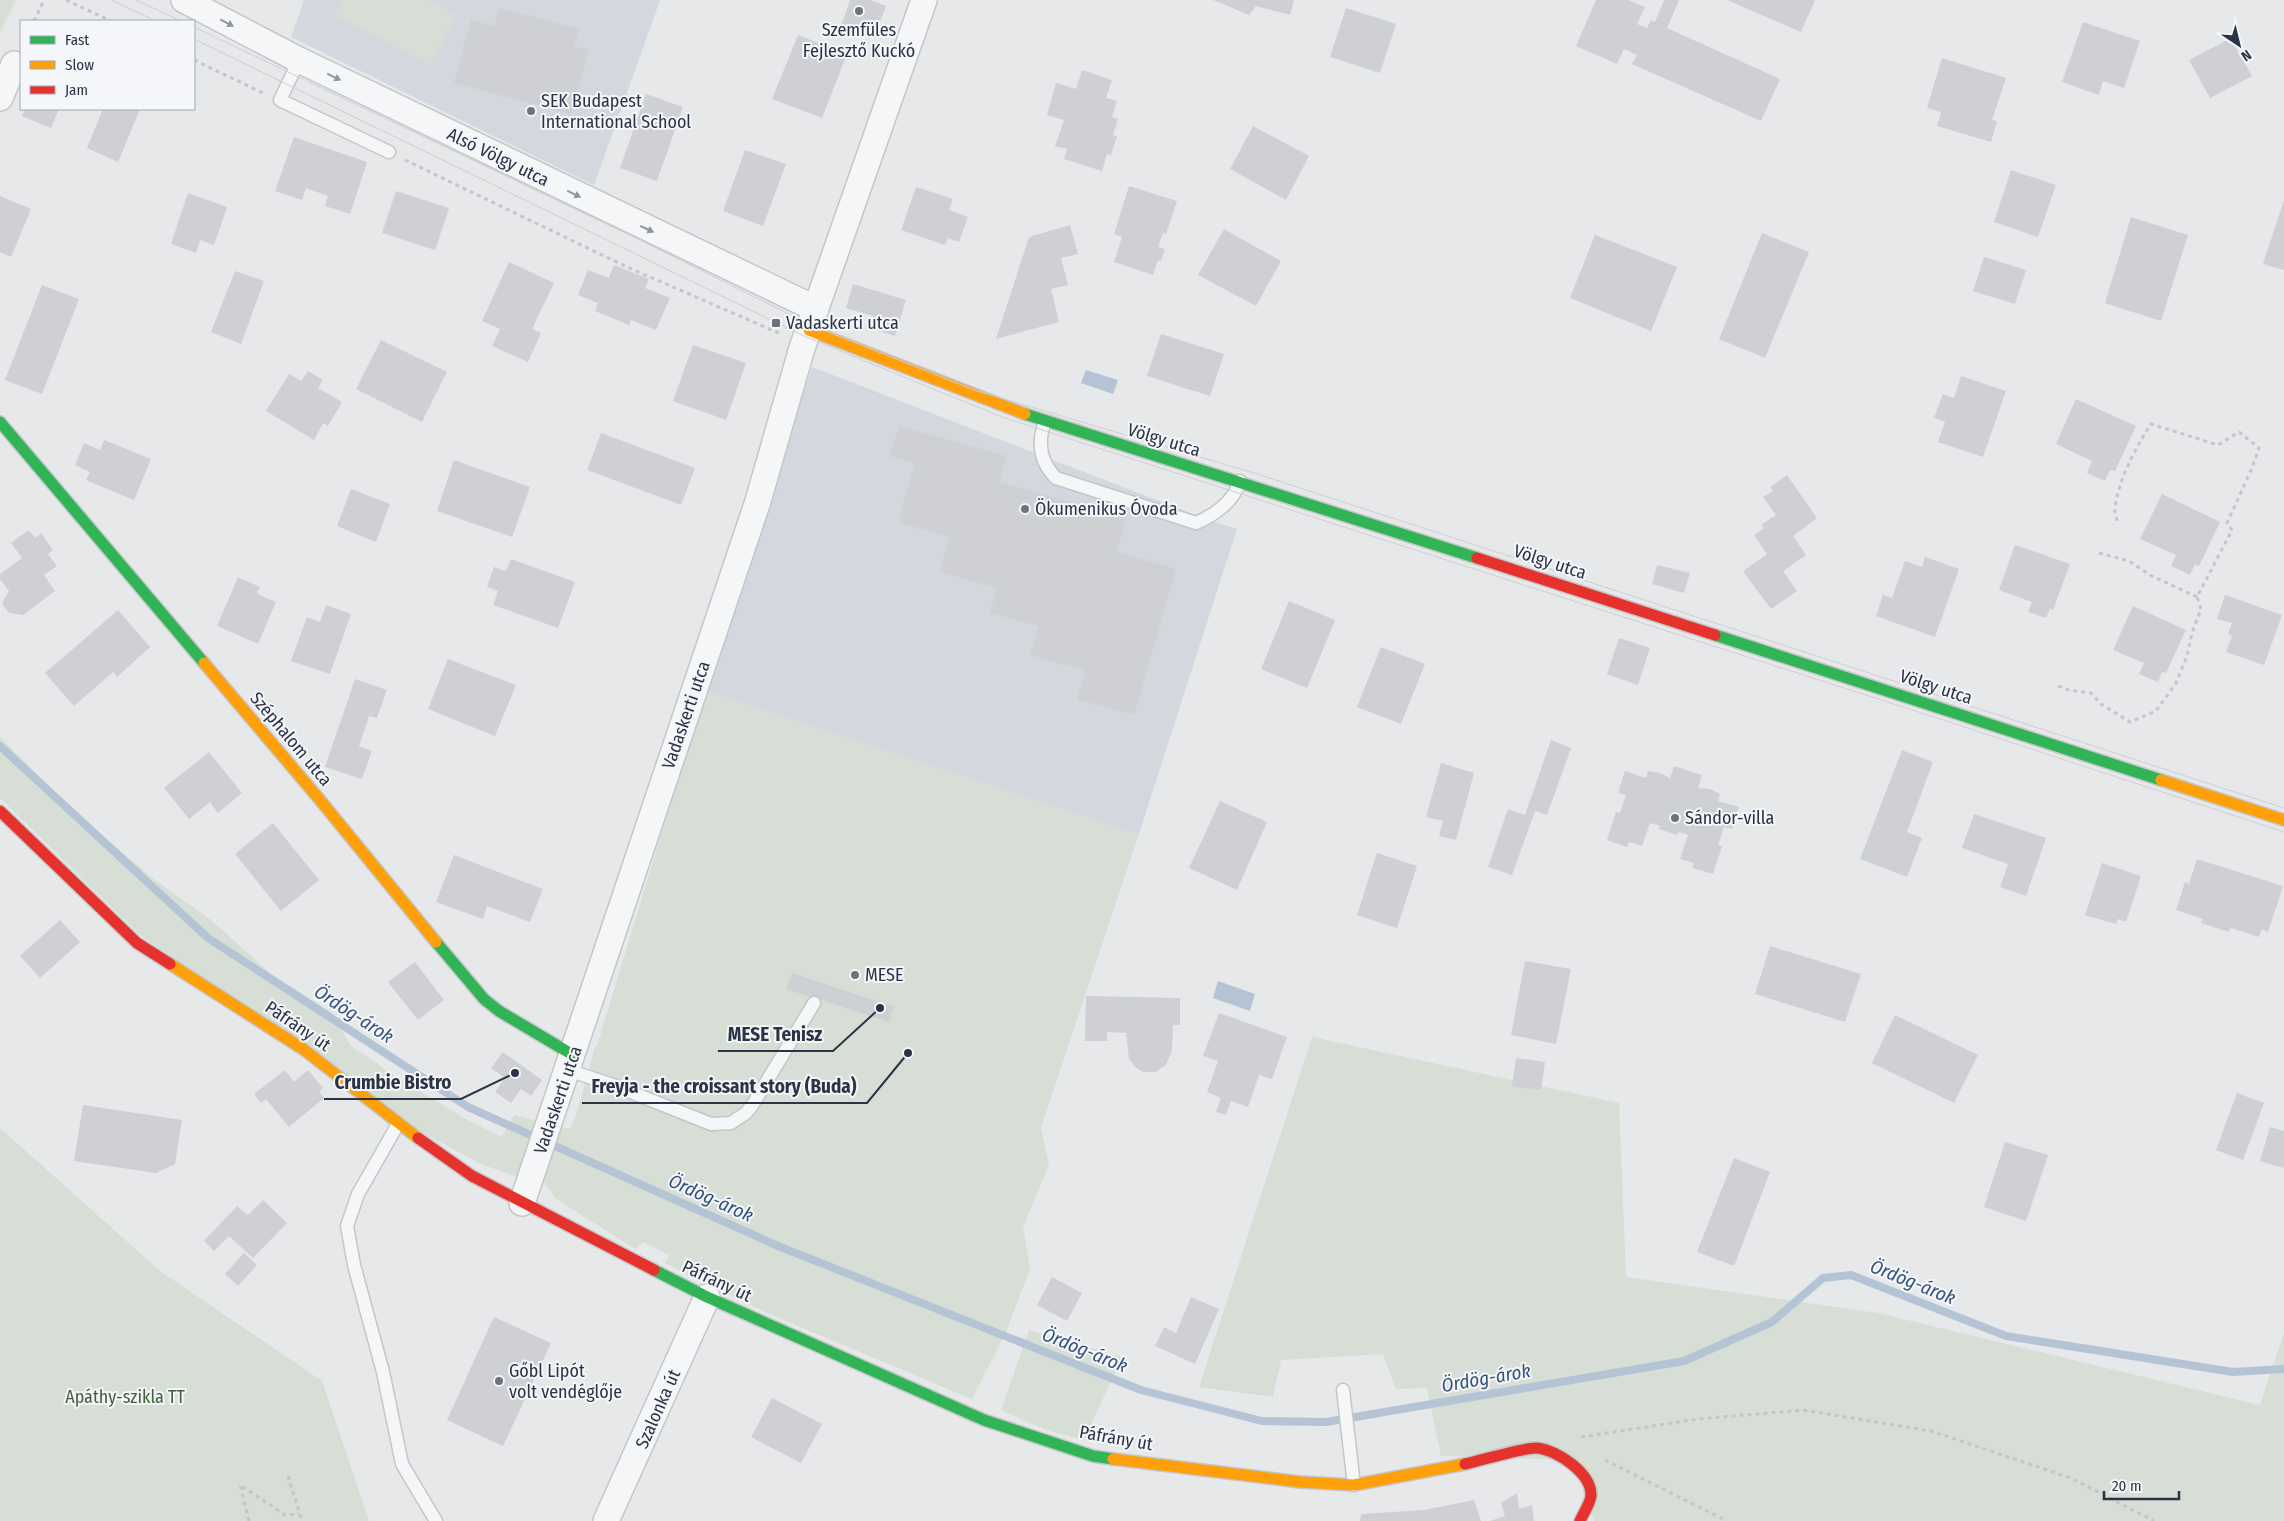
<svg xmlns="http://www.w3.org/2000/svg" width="2284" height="1521" viewBox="0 0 2284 1521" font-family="'Fira Sans Condensed',sans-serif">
<rect width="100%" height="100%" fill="#e6e8ea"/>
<!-- built -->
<path fill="#d4d7dd" d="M 304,0 L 660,0 L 594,185 L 291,37 Z
M 812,367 L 1206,519 L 1237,529 L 1139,834 L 705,690 Z"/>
<!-- green -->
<path fill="#d6ded6" d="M 0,0 L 16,0 L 0,32 Z
M 343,0 L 429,0 L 457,15 L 430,65 L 335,15 Z
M 705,690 L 1139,834 L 1041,1128 L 1049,1165 L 1023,1227 L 1030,1269 L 1006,1332 L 972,1399 L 767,1313 L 665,1263 L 669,1255 L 643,1242 L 635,1249 L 556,1199 L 545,1183 L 520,1178 L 481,1164 L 425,1134 L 139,934 L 0,798 L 0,737 L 80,817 L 155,880 L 211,920 L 271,974 L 331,1012 L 351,1046 L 398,1078 L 466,1119 L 502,1137 L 514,1115 L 570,1129 L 576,1116 L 595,1047 L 597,1046 Z
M 1312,1037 L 1619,1103 L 1626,1277 L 1878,1313 L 2260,1405 L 2284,1333 L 2284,1521 L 1594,1521 L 1574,1460 L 1441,1456 L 1427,1388 L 1396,1389 L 1383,1354 L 1281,1360 L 1273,1397 L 1199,1387 Z
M 0,1128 L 160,1271 L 322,1381 L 369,1521 L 0,1521 Z
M 1029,1330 L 1122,1357 L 1084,1440 L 1046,1430 L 1001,1410 Z"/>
<!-- water -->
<path fill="#b4c4d5" d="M 1086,370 L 1118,380 L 1113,394 L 1081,383 Z
M 1218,981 L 1255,994 L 1250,1011 L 1213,998 Z"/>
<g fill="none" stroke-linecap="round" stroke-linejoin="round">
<!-- stream -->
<path stroke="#b4c4d5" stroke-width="8" d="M 0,746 L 208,938 L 468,1107 L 778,1246 L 1141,1390 L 1262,1421 L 1326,1422 L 1684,1361 L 1772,1322 L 1823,1278 L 1851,1275 L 2006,1336 L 2233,1372 L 2284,1369"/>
</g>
<!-- building -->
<path fill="#ced0d3" d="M 850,0 L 870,0 L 886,6 L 874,38 L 841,26 Z
M 1213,0 L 1294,0 L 1290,15 L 1256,6 L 1249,15 Z
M 1596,0 L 1628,0 L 1645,7 L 1637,24 L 1647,28 L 1651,20 L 1655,22 L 1664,0 L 1679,0 L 1667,28 L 1780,79 L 1761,121 L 1632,64 L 1637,55 L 1624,49 L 1617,64 L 1576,46 Z
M 1727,0 L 1815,0 L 1801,32 Z
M 499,8 L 579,29 L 574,46 L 589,50 L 571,114 L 454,83 L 471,20 L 494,26 Z
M 1346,8 L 1396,24 L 1380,73 L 1330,57 Z
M 2083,22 L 2140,41 L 2124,88 L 2103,81 L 2099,95 L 2062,82 Z
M 798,35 L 847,54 L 822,118 L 772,99 Z
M 2231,38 L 2252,76 L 2210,98 L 2189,60 Z
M 1942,58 L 2006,78 L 1992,120 L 1997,121 L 1991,142 L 1937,126 L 1941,112 L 1927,108 Z
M 1082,70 L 1112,80 L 1106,98 L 1117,101 L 1112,117 L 1118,119 L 1113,135 L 1117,136 L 1111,155 L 1107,154 L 1102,171 L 1064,159 L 1067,149 L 1055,146 L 1064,120 L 1047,115 L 1056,83 L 1076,89 Z
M 646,94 L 683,107 L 657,181 L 620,168 Z
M 25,109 L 59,109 L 51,128 L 22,116 Z
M 103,109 L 140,109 L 118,162 L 87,148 Z
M 1253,126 L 1309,156 L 1286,200 L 1230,169 Z
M 294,137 L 367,162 L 350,214 L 325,206 L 328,196 L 306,188 L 302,200 L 275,191 Z
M 745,150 L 786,164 L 763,226 L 723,211 Z
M 2011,170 L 2056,185 L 2038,237 L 1994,222 Z
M 1129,186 L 1177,201 L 1166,234 L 1163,233 L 1158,247 L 1165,249 L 1161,261 L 1158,260 L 1153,275 L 1114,262 L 1122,237 L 1114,234 Z
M 916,187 L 953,199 L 949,210 L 968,217 L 959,242 L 948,238 L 945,245 L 901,230 Z
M 396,191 L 449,208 L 435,250 L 382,233 Z
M 188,193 L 227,207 L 214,245 L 200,240 L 196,253 L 171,244 Z
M 0,196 L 31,209 L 11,257 L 0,252 Z
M 2284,200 L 2284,270 L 2263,264 Z
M 2131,217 L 2188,235 L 2161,321 L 2105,303 Z
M 1070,225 L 1078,254 L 1061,258 L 1068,285 L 1051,289 L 1059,322 L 996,339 L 1029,237 Z
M 1224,229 L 1281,261 L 1256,306 L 1198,275 Z
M 1762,233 L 1809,252 L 1765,358 L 1719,339 Z
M 1595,235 L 1677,267 L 1651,331 L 1570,298 Z
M 1984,257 L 2026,270 L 2015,304 L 1973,291 Z
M 509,262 L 554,283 L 532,329 L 541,333 L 528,362 L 492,346 L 500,329 L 482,321 Z
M 614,265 L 649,279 L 645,288 L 670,298 L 656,330 L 631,320 L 629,325 L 595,311 L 598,303 L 578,295 L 588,270 L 609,278 Z
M 235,271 L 264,281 L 241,344 L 211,332 Z
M 853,284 L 906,300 L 895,336 L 869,327 L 873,316 L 846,308 Z
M 42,285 L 79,299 L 42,394 L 5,380 Z
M 1161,334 L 1224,354 L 1210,396 L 1147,376 Z
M 381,340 L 447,372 L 422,422 L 356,389 Z
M 693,345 L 746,363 L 726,420 L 673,401 Z
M 308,371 L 323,380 L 318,388 L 342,402 L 328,426 L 323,423 L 314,440 L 266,411 L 289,374 L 301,381 Z
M 1961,376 L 2006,391 L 1983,457 L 1938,442 L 1945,422 L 1934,418 L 1943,394 L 1954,398 Z
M 2076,399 L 2136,426 L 2115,471 L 2110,470 L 2105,481 L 2087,473 L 2092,461 L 2056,444 Z
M 899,426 L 1006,456 L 999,482 L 1126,518 L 1117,552 L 1176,569 L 1134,715 L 1077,699 L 1085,671 L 1030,655 L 1039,626 L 990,613 L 997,588 L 940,572 L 949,537 L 898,522 L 915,463 L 890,456 Z
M 601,433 L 695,468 L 681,505 L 587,470 Z
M 104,440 L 151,459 L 134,500 L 86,480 L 90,472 L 75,465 L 84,443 L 100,450 Z
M 454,460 L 530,487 L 512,537 L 437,511 Z
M 1787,475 L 1817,518 L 1793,536 L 1806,555 L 1783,571 L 1797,591 L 1771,609 L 1743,571 L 1767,554 L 1754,535 L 1764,528 L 1761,525 L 1776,515 L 1763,497 L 1773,491 L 1770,487 Z
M 351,489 L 390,504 L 376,542 L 337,526 Z
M 2162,494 L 2220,522 L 2199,566 L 2195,564 L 2190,575 L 2171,566 L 2176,555 L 2140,539 Z
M 29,530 L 35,538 L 41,533 L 53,550 L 48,554 L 57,566 L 44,575 L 55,591 L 23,615 L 9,613 L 2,603 L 9,591 L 0,579 L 0,574 L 22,558 L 11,543 Z
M 2015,545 L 2070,564 L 2053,610 L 2050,608 L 2046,618 L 2028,612 L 2032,602 L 1999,590 Z
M 1925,557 L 1959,569 L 1935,637 L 1876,616 L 1883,595 L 1892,598 L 1905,561 L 1922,567 Z
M 511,559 L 575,582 L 558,628 L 493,605 L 498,591 L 487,587 L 494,567 L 506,571 Z
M 1657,565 L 1690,573 L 1684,593 L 1652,584 Z
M 238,577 L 260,587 L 257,594 L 276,602 L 258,644 L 217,626 Z
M 2225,595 L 2282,615 L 2264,665 L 2226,652 L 2232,636 L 2228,634 L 2232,623 L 2217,619 Z
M 1289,601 L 1335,620 L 1307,688 L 1261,669 Z
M 326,605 L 351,614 L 330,674 L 291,661 L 307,617 L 320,622 Z
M 2133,606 L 2186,630 L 2166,673 L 2162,672 L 2158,682 L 2139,674 L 2144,663 L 2113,650 Z
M 118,610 L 150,647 L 117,677 L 113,672 L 74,706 L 45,673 Z
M 1619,638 L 1650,648 L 1638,685 L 1607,674 Z
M 1381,647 L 1425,664 L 1401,724 L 1357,707 Z
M 448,659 L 516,685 L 495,736 L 428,709 Z
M 355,679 L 387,690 L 377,718 L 369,716 L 359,746 L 372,751 L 362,779 L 325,767 Z
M 1551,740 L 1571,748 L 1547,815 L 1535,811 L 1512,875 L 1488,867 L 1508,809 L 1525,815 Z
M 1902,750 L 1933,762 L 1907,832 L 1922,838 L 1907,877 L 1860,859 Z
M 209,752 L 242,793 L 218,813 L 210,802 L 189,819 L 164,788 Z
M 1441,763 L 1474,773 L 1456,840 L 1439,836 L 1443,821 L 1426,817 Z
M 1674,766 L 1702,775 L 1698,788 L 1710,789 L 1720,794 L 1718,801 L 1739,807 L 1732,829 L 1724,827 L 1718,845 L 1722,846 L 1713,874 L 1692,868 L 1694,863 L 1680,859 L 1688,835 L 1679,832 L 1677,835 L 1659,829 L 1660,826 L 1650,823 L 1642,846 L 1629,842 L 1627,847 L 1607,840 L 1616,812 L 1620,813 L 1626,795 L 1618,793 L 1625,771 L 1646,778 L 1648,771 L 1660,773 L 1670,778 Z
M 1220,801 L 1267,822 L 1237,890 L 1189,868 Z
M 1974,814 L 2046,838 L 2026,896 L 2000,887 L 2008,864 L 1962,848 Z
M 273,823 L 319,880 L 281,911 L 235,854 Z
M 1377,853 L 1417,866 L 1397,928 L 1357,915 Z
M 454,855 L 543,889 L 530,922 L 487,906 L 483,919 L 436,902 Z
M 2197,859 L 2283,886 L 2268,932 L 2262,929 L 2259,937 L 2231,928 L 2229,932 L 2201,923 L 2203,919 L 2176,910 L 2185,882 L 2189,884 Z
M 2102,863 L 2141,876 L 2126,922 L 2118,919 L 2116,924 L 2085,915 Z
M 60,920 L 80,942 L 40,978 L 20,956 Z
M 1770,946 L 1861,974 L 1845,1022 L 1755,994 Z
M 1525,961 L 1571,969 L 1556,1044 L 1511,1035 Z
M 415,962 L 444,1000 L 418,1020 L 388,982 Z
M 792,973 L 894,1007 L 889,1022 L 786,989 Z
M 1086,996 L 1180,998 L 1180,1025 L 1173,1025 L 1172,1051 L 1166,1065 L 1155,1072 L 1143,1072 L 1136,1068 L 1129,1059 L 1126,1033 L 1107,1032 L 1107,1041 L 1085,1041 Z
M 1219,1013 L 1287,1037 L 1272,1079 L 1259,1075 L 1248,1107 L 1231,1101 L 1226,1115 L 1216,1112 L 1221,1098 L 1207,1092 L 1218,1061 L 1203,1056 Z
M 1895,1015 L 1978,1055 L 1954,1103 L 1872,1063 Z
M 503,1052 L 542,1080 L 531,1096 L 521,1089 L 511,1103 L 495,1092 L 505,1078 L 491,1068 Z
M 1516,1058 L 1545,1062 L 1541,1090 L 1512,1086 Z
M 285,1070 L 294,1082 L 308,1070 L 323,1088 L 319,1091 L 324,1098 L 289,1127 L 266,1099 L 261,1103 L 254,1094 Z
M 2237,1093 L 2264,1103 L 2243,1160 L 2216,1150 Z
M 83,1105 L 182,1120 L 175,1164 L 156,1173 L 74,1161 Z
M 2270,1127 L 2284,1131 L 2284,1168 L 2260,1161 Z
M 2005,1142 L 2048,1155 L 2026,1221 L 1984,1207 Z
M 1734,1158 L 1770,1172 L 1734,1266 L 1697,1252 Z
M 263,1200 L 287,1223 L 253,1258 L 229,1236 L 214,1251 L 204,1241 L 237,1206 L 248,1215 Z
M 244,1253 L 257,1265 L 238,1286 L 225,1274 Z
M 1052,1277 L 1082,1293 L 1067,1321 L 1037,1305 Z
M 1191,1297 L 1219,1309 L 1195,1364 L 1155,1346 L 1164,1327 L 1176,1333 Z
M 494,1317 L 551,1343 L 503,1446 L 447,1420 Z
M 772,1398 L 822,1424 L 801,1463 L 751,1437 Z
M 1517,1493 L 1519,1509 L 1532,1505 L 1534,1521 L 1490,1521 L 1505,1516 L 1501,1503 Z
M 1474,1500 L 1481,1521 L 1360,1521 L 1361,1514 L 1424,1510 Z"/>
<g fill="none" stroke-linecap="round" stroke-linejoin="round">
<!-- lane casing -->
<g stroke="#c4c6c8" stroke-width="15">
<path id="lane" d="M 299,60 L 280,100 L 389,152
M 1045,422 C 1037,443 1040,462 1056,478 L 1196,523 C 1215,515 1234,501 1240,481
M 568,1070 L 613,1085 L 711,1124 L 731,1123 L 746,1113 L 753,1104 L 814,1003
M 398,1124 L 358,1194 L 347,1226 L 354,1265 L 383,1372 L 402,1464 L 436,1521
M 1343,1390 L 1354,1485"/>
</g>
<!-- street casing -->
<g stroke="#c4c6c8" stroke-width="28">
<path id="street" d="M 184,0 L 299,60 L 816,309
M 0,98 L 14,64
M 522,1203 L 758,501 L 802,348 L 924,0
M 606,1521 L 707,1297"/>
</g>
<!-- fast casing -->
<g stroke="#c4c6c8" stroke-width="14">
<path id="fast" d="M 1025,414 L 1477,558
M 0,422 L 204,663
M 1715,635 L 2161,780
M 436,942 L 484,999 L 499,1011 L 573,1055
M 654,1270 L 707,1297 L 984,1420 L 1093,1456 L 1113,1459"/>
</g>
<!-- slow casing -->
<g stroke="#c4c6c8" stroke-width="14">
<path id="slow" d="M 809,330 L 1025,414
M 204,663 L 320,800 L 436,942
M 2161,780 L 2284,820
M 170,964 L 303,1049 L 418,1138
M 1113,1459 L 1300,1482 L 1354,1485 L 1465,1464"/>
</g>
<!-- jam casing -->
<g stroke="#c4c6c8" stroke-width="14">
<path id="jam" d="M 1477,558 L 1715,635
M 0,811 L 137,943 L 170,964
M 418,1138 L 472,1176 L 654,1270
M 1465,1464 C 1479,1461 1525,1447 1537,1448 C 1557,1450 1592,1473 1591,1496 C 1590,1504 1583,1514 1580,1521"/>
</g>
<!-- path -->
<path stroke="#c5c6ca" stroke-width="3" stroke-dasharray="4 4" stroke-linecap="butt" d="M 66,0 L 111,21
M 34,21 L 44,0
M 194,60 L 263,93
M 405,160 L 627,267 L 781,334
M 2099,553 L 2129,561 L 2150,575 L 2197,597
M 2058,686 L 2069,690 L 2091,693 L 2101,704 L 2130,722 L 2156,711 L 2176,683 L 2187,656 L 2192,633 L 2201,609 L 2197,597 L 2232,530 L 2227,523 L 2252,468 L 2259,448 L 2239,432 L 2218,445 L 2151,424 C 2136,447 2118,481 2115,508 C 2114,513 2117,519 2118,524
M 1581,1437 L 1698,1419 L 1803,1410 L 1931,1431 L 2071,1478 L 2154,1521
M 1605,1460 L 1727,1521
M 288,1476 L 302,1521
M 249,1521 L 240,1485 L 285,1515 L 299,1514"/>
<!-- lane -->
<use href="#lane" stroke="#f5f6f7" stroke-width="12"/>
<!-- street -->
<use href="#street" stroke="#f5f6f7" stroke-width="25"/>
<!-- fast -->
<use href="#fast" stroke="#30b455" stroke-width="11"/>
<!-- slow -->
<use href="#slow" stroke="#ff9f0a" stroke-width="11"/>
<!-- jam -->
<use href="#jam" stroke="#e5322d" stroke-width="11"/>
<!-- tram -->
<path stroke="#cecfd2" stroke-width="1" d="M 111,0 L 156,21
M 136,0 L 181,21
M 194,27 L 644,242 L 811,325 L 974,390 L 1254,473 L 2284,808
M 194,39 L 806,337 L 1002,417 L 1931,716 L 2284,832"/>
</g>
<!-- one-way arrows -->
<defs><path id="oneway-solid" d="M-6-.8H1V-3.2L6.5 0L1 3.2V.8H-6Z" transform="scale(1.25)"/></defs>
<g fill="#90959e">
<use href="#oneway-solid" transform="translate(227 23) rotate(28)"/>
<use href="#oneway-solid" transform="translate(334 77) rotate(26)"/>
<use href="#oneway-solid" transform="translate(574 194) rotate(26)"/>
<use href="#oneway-solid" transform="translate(647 229) rotate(25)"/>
</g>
<!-- markers -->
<g fill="#6c737f" stroke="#f4f6f9" stroke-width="2">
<circle cx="859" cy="11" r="5"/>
<circle cx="531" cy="111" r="5"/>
<rect x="771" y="318" width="10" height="10" rx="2.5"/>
<circle cx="1025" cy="509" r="5"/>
<circle cx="1675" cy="818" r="5"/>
<circle cx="855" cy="975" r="5"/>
<circle cx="499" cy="1381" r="5"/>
</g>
<g text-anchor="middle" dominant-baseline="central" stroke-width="4" stroke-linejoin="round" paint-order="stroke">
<!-- poi labels -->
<g font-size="18" fill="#2b3445" stroke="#f4f6f9" text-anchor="start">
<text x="859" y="30" text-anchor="middle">Szemfüles<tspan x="859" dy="21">Fejlesztő Kuckó</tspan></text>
<text x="541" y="101">SEK Budapest<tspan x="541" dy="21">International School</tspan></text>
<text x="786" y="323">Vadaskerti utca</text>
<text x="1035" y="509">Ökumenikus Óvoda</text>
<text x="1685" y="818">Sándor-villa</text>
<text x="865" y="975">MESE</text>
<text x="509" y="1371">Gőbl Lipót<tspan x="509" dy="21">volt vendéglője</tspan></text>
</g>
<!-- street labels -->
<g font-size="18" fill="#2b3445" stroke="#f4f6f9">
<text transform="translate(498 157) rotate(26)">Alsó Völgy utca</text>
<text transform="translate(1164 440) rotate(17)">Völgy utca</text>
<text transform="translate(1550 562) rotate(18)">Völgy utca</text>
<text transform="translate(1936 687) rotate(18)">Völgy utca</text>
<text transform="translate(686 715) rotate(-71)">Vadaskerti utca</text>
<text transform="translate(291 739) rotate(50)">Széphalom utca</text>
<text transform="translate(298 1026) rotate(34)">Páfrány út</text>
<text transform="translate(558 1100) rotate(-71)">Vadaskerti utca</text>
<text transform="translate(717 1281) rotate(25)">Páfrány út</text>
<text transform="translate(658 1409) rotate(-66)">Szalonka út</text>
<text transform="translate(1116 1438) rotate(10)">Páfrány út</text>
</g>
<!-- park labels -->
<g font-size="18" fill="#3f6138" stroke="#f4f6f9">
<text x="125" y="1397">Apáthy-szikla TT</text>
</g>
<!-- water labels -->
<g font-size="19" font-style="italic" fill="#34527a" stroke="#f4f6f9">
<text transform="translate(354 1014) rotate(33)">Ördög-árok</text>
<text transform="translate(711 1198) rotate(24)">Ördög-árok</text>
<text transform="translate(1913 1282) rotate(22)">Ördög-árok</text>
<text transform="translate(1085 1350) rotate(22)">Ördög-árok</text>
<text transform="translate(1486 1378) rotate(-10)">Ördög-árok</text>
</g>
</g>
<!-- callouts -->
<path fill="none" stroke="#2b3445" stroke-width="2" d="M880 1008L833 1051H718M515 1073L461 1099H324M908 1053L867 1103H582"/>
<g fill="#2b3445" stroke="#f4f6f9" stroke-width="2">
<circle cx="880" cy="1008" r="5"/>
<circle cx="515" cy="1073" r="5"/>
<circle cx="908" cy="1053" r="5"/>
</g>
<g font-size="19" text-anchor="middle" font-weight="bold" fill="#2b3445" stroke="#f4f6f9" stroke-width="4" stroke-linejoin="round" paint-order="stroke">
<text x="775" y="1041">MESE Tenisz</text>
<text x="393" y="1089">Crumbie Bistro</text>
<text x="724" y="1093">Freyja - the croissant story (Buda)</text>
</g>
<!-- legend -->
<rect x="20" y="20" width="175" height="90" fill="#f4f6f9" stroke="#a4a8b1"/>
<rect x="30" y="36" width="25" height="8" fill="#30b455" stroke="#a4a8b1"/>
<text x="65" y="45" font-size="15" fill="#2b3445">Fast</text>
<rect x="30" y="61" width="25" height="8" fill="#ff9f0a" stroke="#a4a8b1"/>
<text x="65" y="70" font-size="15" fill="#2b3445">Slow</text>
<rect x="30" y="86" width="25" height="8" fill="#e5322d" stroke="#a4a8b1"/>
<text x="65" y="95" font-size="15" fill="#2b3445">Jam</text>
<!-- north arrow -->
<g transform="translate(2239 45) rotate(145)" stroke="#f4f6f9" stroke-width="4" paint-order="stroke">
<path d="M0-4L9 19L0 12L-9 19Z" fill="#2b3445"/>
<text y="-8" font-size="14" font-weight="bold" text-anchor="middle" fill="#2b3445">N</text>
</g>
<!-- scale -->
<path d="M2104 1491v8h75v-8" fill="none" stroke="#2b3445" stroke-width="2.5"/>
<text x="2112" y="1491" font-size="15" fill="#2b3445" stroke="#f4f6f9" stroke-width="4" paint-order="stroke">20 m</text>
</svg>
